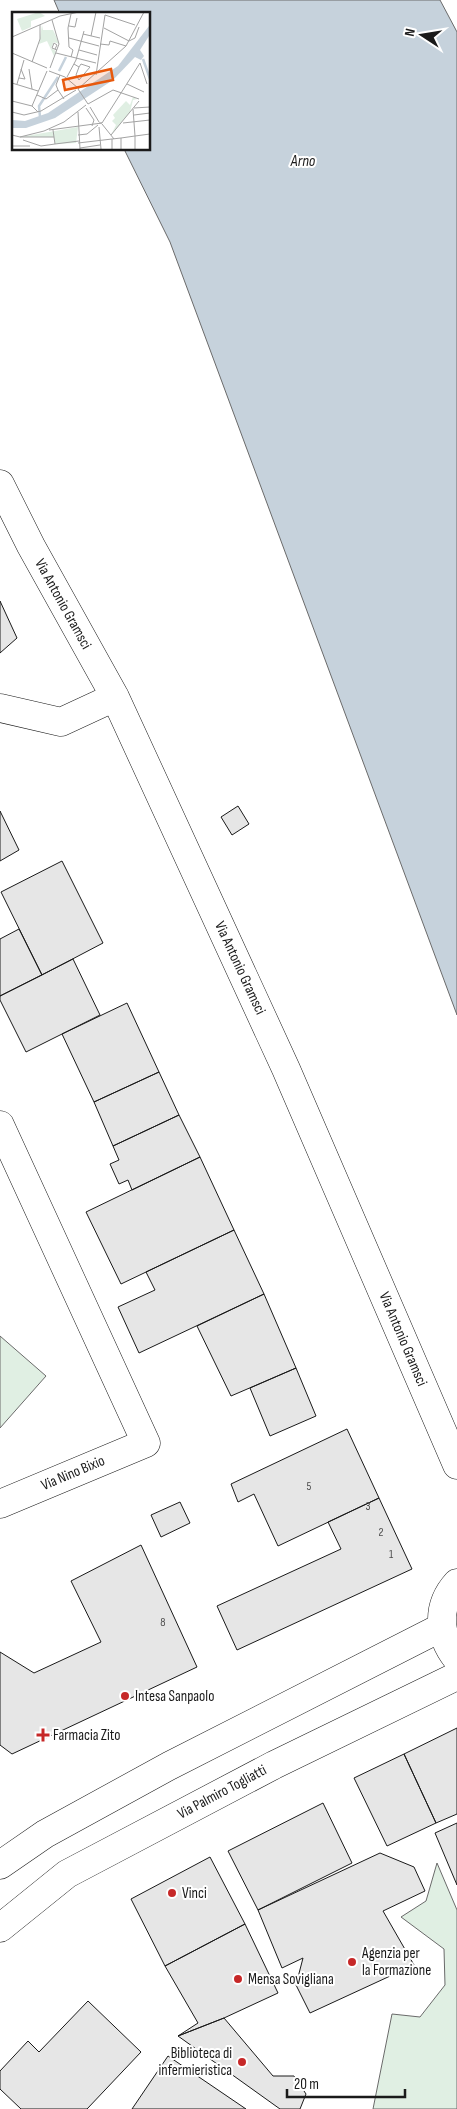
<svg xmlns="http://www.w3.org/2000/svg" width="457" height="2109" viewBox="0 0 457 2109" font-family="'Sofia Sans Condensed',sans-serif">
<rect width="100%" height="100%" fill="#fff"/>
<!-- green -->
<path fill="#e0efe3" stroke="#6a6a6a" d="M 0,1336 L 46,1376 L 0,1428 Z
M 437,1863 L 457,1910 L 457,2109 L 373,2109 L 392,2014 L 420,2017 L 445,1985 L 444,1949 L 401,1917 L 426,1901 Z"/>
<!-- water -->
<path fill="#c6d2dc" stroke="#6a6a6a" d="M 54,0 L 440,0 L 457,32 L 457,1015 L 170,242 L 124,149 L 149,149 L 149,14 L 60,14 Z"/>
<!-- building -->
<path fill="#e6e6e6" stroke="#1a1a1a" d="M 0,601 L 17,638 L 0,653 Z
M 238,806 L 249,824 L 232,835 L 221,817 Z
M 0,811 L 19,850 L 0,861 Z
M 62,861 L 103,943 L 42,975 L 1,892 Z
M 19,929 L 42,975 L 0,996 L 0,939 Z
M 73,959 L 100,1015 L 26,1052 L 0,1000 L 0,996 Z
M 127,1003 L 159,1072 L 94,1102 L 62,1034 Z
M 159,1072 L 179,1115 L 113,1146 L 94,1102 Z
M 179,1115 L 200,1157 L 132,1190 L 128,1180 L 119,1184 L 110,1164 L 119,1160 L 113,1146 Z
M 200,1157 L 234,1230 L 121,1284 L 86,1212 Z
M 234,1230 L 264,1294 L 139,1353 L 118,1307 L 155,1290 L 146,1272 Z
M 264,1294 L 296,1368 L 231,1396 L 197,1326 Z
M 296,1368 L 316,1416 L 270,1436 L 250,1388 Z
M 347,1429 L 379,1498 L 278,1546 L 254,1494 L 238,1502 L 231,1484 Z
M 379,1498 L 412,1569 L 237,1650 L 217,1606 L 341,1549 L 328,1522 Z
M 180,1502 L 190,1523 L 161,1537 L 151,1515 Z
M 141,1545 L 197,1667 L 12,1754 L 0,1745 L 0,1652 L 34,1673 L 101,1642 L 71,1581 Z
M 457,1728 L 457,1814 L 436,1823 L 404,1754 Z
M 404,1754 L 436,1823 L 387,1846 L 354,1778 Z
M 323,1803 L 352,1863 L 258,1910 L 228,1851 Z
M 457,1823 L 457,1885 L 435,1833 Z
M 380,1853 L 414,1867 L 425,1891 L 383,1911 L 414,1965 L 310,2013 L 296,1985 L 303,1958 L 282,1968 L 258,1910 Z
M 210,1857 L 245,1924 L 165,1966 L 131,1899 Z
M 245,1924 L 278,1993 L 224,2018 L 178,2036 L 198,2023 L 165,1966 Z
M 88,2001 L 141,2052 L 87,2109 L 21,2109 L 0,2089 L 0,2071 L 28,2041 L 39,2052 Z
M 224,2018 L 273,2076 L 294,2076 L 306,2094 L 300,2109 L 280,2109 L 178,2036 Z
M 168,2056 L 246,2109 L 132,2109 Z"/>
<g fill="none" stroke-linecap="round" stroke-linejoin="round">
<!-- minor casing -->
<g stroke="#1a1a1a" stroke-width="29">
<path id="minor" d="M 0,1125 L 146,1443 L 0,1504"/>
</g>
<!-- major casing -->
<g stroke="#1a1a1a" stroke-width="29">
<path id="major" d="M 0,484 L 31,546 L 115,697 L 286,1069 L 457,1465
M 0,708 L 61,722 L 115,697
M 457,1583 C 436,1606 438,1635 457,1659
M 0,1865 L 45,1834 L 169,1766 L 442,1627
M 0,1928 L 67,1874 L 274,1765 L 457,1676"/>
</g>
<!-- minor -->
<use href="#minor" stroke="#fff" stroke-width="28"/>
<!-- major -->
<use href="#major" stroke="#fff" stroke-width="28"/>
</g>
<!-- markers -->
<g fill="#c62828" stroke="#fff" stroke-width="2">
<circle cx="125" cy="1696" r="5"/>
<path d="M40.5 1727.5h5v5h5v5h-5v5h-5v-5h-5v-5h5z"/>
<circle cx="172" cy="1893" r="5"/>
<circle cx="352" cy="1962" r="5"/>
<circle cx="238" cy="1979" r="5"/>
<circle cx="242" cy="2062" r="5"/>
</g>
<g text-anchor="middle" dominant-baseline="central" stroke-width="4" stroke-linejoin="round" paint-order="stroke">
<!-- number labels -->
<g font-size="12" fill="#4d4d4d">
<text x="309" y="1486">5</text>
<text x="368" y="1506">3</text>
<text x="381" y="1532">2</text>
<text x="391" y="1554">1</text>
<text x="163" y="1622">8</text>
</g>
<!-- street labels -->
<g font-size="15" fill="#1a1a1a" stroke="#fff">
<text transform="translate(63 604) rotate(61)">Via Antonio Gramsci</text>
<text transform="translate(240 968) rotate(65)">Via Antonio Gramsci</text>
<text transform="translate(403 1339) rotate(67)">Via Antonio Gramsci</text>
<text transform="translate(73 1473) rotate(-23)">Via Nino Bixio</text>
<text transform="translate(222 1792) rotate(-28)">Via Palmiro Togliatti</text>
</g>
<!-- poi labels -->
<g font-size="15" fill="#1a1a1a" stroke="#fff" text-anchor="start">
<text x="135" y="1696">Intesa Sanpaolo</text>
<text x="53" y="1735">Farmacia Zito</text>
<text x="182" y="1893">Vinci</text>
<text x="362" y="1953">Agenzia per<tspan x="362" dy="17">la Formazione</tspan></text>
<text x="248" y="1979">Mensa Sovigliana</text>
<text x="232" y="2053" text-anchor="end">Biblioteca di<tspan x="232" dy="17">infermieristica</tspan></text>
</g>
<!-- water labels -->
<g font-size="16" font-style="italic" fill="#1a1a1a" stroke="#fff">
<text x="303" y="161">Arno</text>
</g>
</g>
<!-- overview -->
<g transform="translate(12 12)">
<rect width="138" height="138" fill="#fff"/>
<path d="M 27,0 L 33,4 L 19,9 L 19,15 L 10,19 L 5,7 ZM 30,13 L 31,18 L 41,18 L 43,22 L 47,32 L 42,30 L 39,36 L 44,39 L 42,44 L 35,29 L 27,32 ZM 121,85 L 125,87 L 121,88 L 118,100 L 99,123 L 104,113 L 100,109 L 103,106 L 101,103 L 114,89 L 118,93 ZM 66,115 L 64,131 L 43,132 L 42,125 L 8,125 Z" fill="#e0efe3"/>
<path d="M 137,14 L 137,24 L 128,38 L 132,44 L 129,48 L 123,45 L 101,68 L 43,106 L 14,116 L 0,116 L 0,108 L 13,109 L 36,101 L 106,54 Z" fill="#c6d2dc"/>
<path fill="none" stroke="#c6d2dc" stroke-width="2.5" d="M 131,47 L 138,67M 47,59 L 54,45M 28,105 L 27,94 L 46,65"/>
<path fill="none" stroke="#a3a3a3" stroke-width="1" d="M 59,2 L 56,16 L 57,35 L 61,38 L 59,45M 57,14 L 63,15 L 65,6M 92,16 L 117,29M 71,22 L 88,26M 79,24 L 84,0M 0,25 L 48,4 L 67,0M 57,26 L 87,34M 117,29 L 123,26 L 127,15M 88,32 L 97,33 L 98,29 L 114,34M 43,37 L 45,33 L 42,31 L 40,36 L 45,38M 67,38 L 85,43M 0,41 L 35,56M 44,41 L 84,51M 20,50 L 28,27 L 28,13M 128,51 L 135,72M 62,52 L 67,55 L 64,63 L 67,68 L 78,55 L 69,52 L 67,55M 38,56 L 47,32 L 40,8M 17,57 L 20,77M 37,59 L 53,65 L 66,76M 84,63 L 93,3 L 123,13M 55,65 L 64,48 L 72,19M 7,66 L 13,67 L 9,57M 0,71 L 26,79M 5,72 L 12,48M 115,72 L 132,80M 66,77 L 114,34 L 132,0M 66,77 L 76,92M 46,78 L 44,73 L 48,63M 25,83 L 34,87 L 46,78 L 52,87M 0,89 L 20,94 L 26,100M 76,92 L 101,78 L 127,87M 20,94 L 35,59M 78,95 L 87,110M 74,96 L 82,108 L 80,114M 122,96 L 138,95M 121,97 L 123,124 L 138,122M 0,100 L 12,103 L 29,99 L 64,78M 66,100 L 68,137M 122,103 L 138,101M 90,111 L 128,51M 111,111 L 138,108M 90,112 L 102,127M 87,115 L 89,137M 37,118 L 90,111 L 87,111M 41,118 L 43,132 L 67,129M 0,123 L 8,125 L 32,119 L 52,110 L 74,93M 66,123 L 75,122 L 86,113M 99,123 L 127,89M 8,125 L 42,125M 11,128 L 29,134 L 43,132M 66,131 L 100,127M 0,134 L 18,134M 68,136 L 88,133M 100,137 L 100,127 L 109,126M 109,137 L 109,126 L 123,124 L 123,137"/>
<path fill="#e8590c" fill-opacity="0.15" stroke="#e8590c" stroke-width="2.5" d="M 99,57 L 101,68 L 53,78 L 51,68 Z"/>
<rect width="138" height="138" fill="none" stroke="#1a1a1a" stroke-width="2.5"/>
</g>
<!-- north arrow -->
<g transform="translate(422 35) rotate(282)" stroke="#ffffff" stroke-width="4" paint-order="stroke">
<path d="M0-4L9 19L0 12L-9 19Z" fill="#1a1a1a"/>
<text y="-8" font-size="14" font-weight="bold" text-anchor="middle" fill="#1a1a1a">N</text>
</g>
<!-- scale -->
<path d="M287 2089v8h118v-8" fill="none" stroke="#1a1a1a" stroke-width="2.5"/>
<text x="294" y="2089" font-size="15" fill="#1a1a1a" stroke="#ffffff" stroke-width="4" paint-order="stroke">20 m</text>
</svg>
